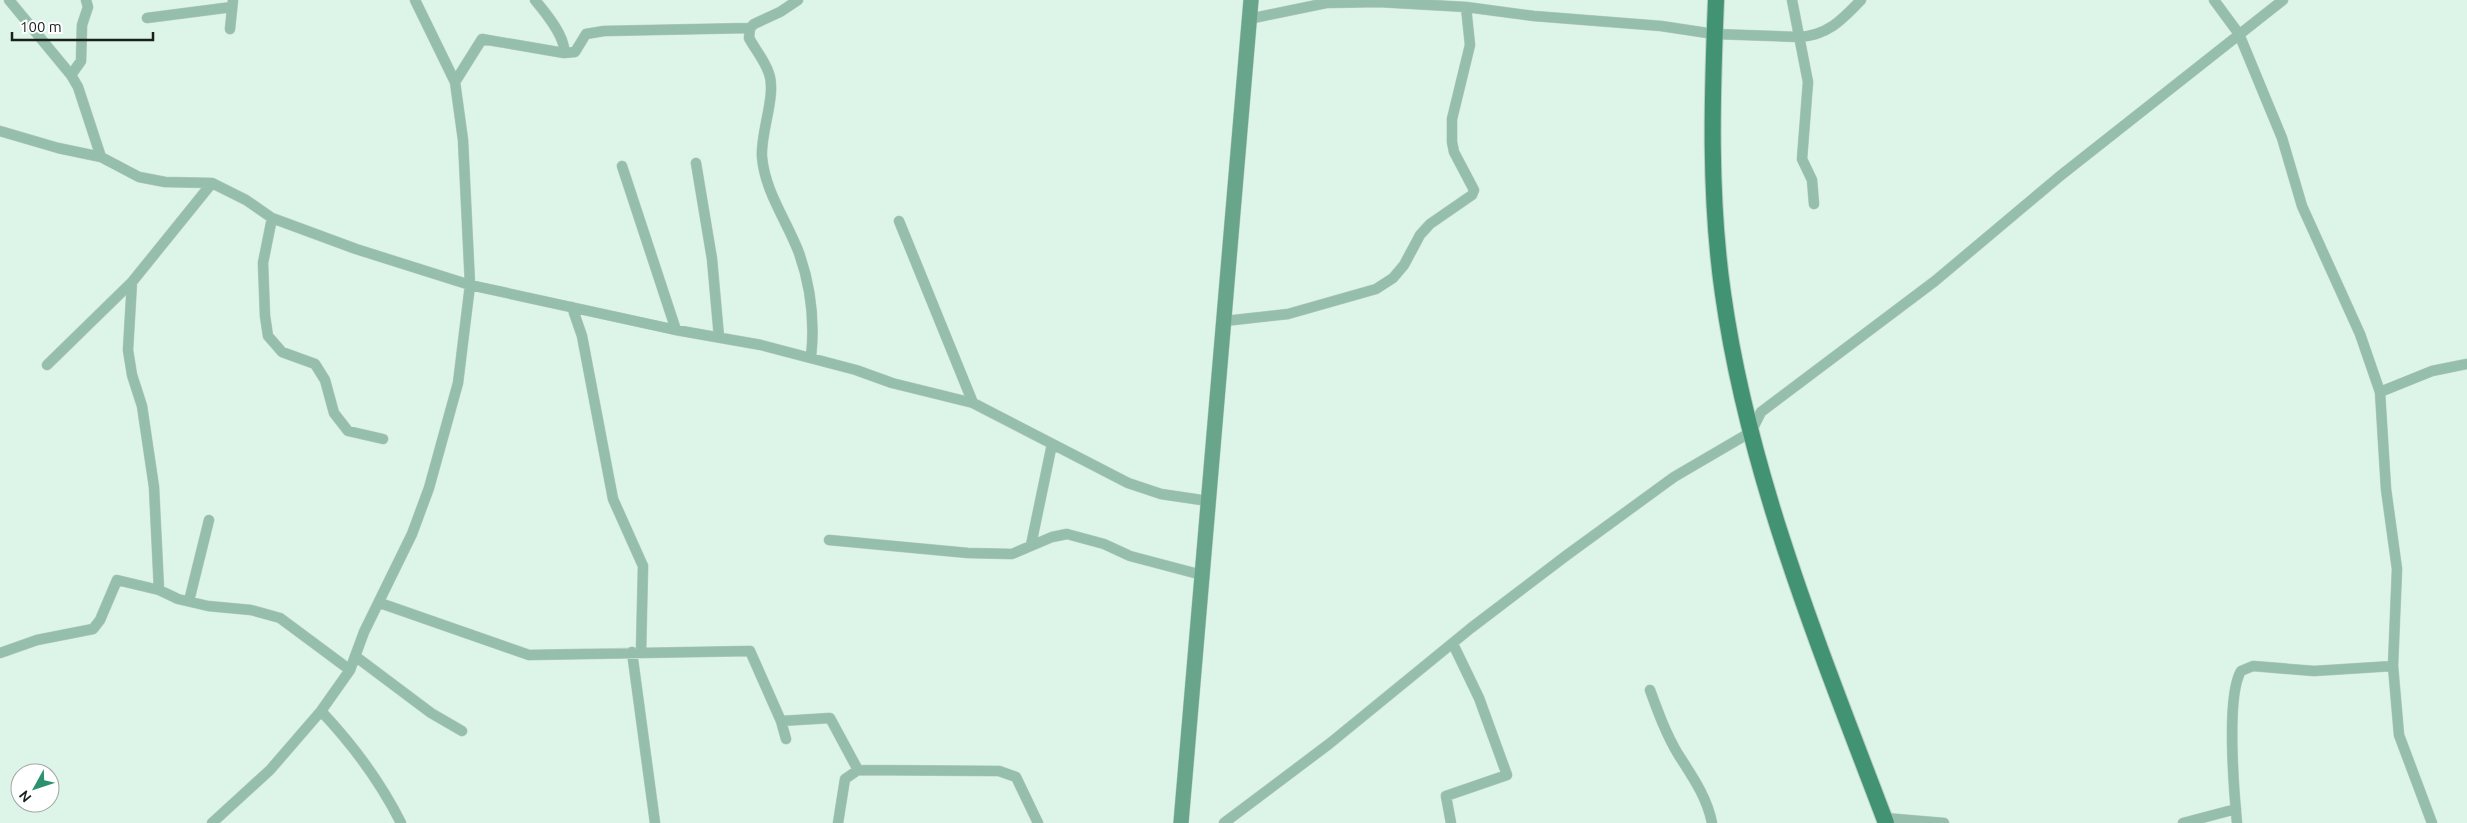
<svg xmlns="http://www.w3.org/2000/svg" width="2467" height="823" viewBox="0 0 2467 823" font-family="Ubuntu,sans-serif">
<rect width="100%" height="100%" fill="#ddf5e9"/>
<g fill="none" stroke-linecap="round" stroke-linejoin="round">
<!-- street casing -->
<g stroke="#bacfc4" stroke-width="11">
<path id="street" d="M 9,0 L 71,75 L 78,87 L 101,157
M 535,0 C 545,12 566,37 564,53
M 798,0 L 780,12 L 754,24 L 750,28 L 749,38 C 755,49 764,60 768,71 C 778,93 760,132 762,157 C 765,192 787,221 799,253 C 811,287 815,321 811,357
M 1792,0 L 1808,82 L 1802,159 L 1812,180 L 1814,204
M 2214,0 L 2239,34 L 2282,138 L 2302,206 L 2360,334 L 2380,392 L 2386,489 L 2397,569 L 2393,666 L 2399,735 L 2432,823
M 147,18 L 232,7
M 1249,19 L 1326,3 L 1378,2 L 1466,7 L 1534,16 L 1661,26 L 1714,34 L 1798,37 C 1827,36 1842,20 1861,0
M 230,29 L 233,0
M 71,75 L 81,61 L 82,25 L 88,7 L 86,0
M 455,82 L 482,39 L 564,53 L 575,52 L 586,34 L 604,31 L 750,28
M 0,131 L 58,148 L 101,157 L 139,177 L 165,182 L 212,183 L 246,200 L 272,218 L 356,249 L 470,285 L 676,330 L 761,345 L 856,370 L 892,383 L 973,403 L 1128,483 L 1161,494 L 1208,501
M 696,163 L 712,259 L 719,337
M 622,166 L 676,330
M 272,218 L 263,263 L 265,316 L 268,336 L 282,352 L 315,364 L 325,380 L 334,413 L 348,431 L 383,439
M 899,221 L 973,403
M 132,282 L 128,350 L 132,375 L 142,406 L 154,487 L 159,590
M 572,307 L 582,336 L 613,499 L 643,566 L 641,652
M 1225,321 L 1288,314 L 1376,289 L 1393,278 L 1404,265 L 1420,235 L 1430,224 L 1472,195 L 1474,190 L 1454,152 L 1452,142 L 1452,119 L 1470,45 L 1466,7
M 47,365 L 132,282 L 212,183
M 2380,392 L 2432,371 L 2467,364
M 829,540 L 968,553 L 1012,554 L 1052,537 L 1067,534 L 1104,544 L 1130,556 L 1202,575
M 1031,545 L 1052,444
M 189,601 L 209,520
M 380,603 L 529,655 L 750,651 L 781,721 L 786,739
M 632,652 L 655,823
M 0,653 L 37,640 L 93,629 L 100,620 L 117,580 L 159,590 L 178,599 L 208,606 L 251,610 L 280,618 L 350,670
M 355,656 L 431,713 L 462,731
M 1650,690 C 1658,712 1666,734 1678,754 C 1692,776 1707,797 1712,823
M 321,711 C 353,745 380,781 401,823
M 781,721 L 830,718 L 858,770
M 1885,818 L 1944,823
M 212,823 L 270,770 L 321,711 L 350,670 L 364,632 L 412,534 L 429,488 L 458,383 L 470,285 L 463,140 L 455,82 L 415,0
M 838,823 L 845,779 L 858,770 L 999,771 L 1016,777 L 1038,823
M 1224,823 L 1329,744 L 1471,628 L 1567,555 L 1674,477 L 1751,432 L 1761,412 L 1935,281 L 2060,176 L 2283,0
M 1451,823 L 1446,796 L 1507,775 L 1479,698 L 1453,644
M 2183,823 L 2236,809
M 2237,823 C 2234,791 2226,696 2241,671 L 2253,666 L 2314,671 L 2393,666"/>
</g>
<!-- secondary casing -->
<g stroke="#bacfc4" stroke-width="16">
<path id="secondary" d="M 1181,823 L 1251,0"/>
</g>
<!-- primary casing -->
<g stroke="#bacfc4" stroke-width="18">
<path id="primary" d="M 1716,0 C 1712,97 1709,197 1723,294 C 1749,478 1821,651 1886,823"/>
</g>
<!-- street -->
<use href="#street" stroke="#96beac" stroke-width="10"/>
<!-- secondary -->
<use href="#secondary" stroke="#68a58b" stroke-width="15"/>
<!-- primary -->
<use href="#primary" stroke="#429374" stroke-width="16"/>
</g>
<!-- north arrow -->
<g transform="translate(35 788) rotate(230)"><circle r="24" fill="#ffffff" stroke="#a3a6a4"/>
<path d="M0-4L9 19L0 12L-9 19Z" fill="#2b916e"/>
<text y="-8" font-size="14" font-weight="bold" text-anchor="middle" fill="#18201c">N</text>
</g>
<!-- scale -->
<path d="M12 32v8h141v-8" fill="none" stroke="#18201c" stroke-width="2.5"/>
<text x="20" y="32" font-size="15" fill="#18201c" stroke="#ffffff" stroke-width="4" paint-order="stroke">100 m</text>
</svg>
